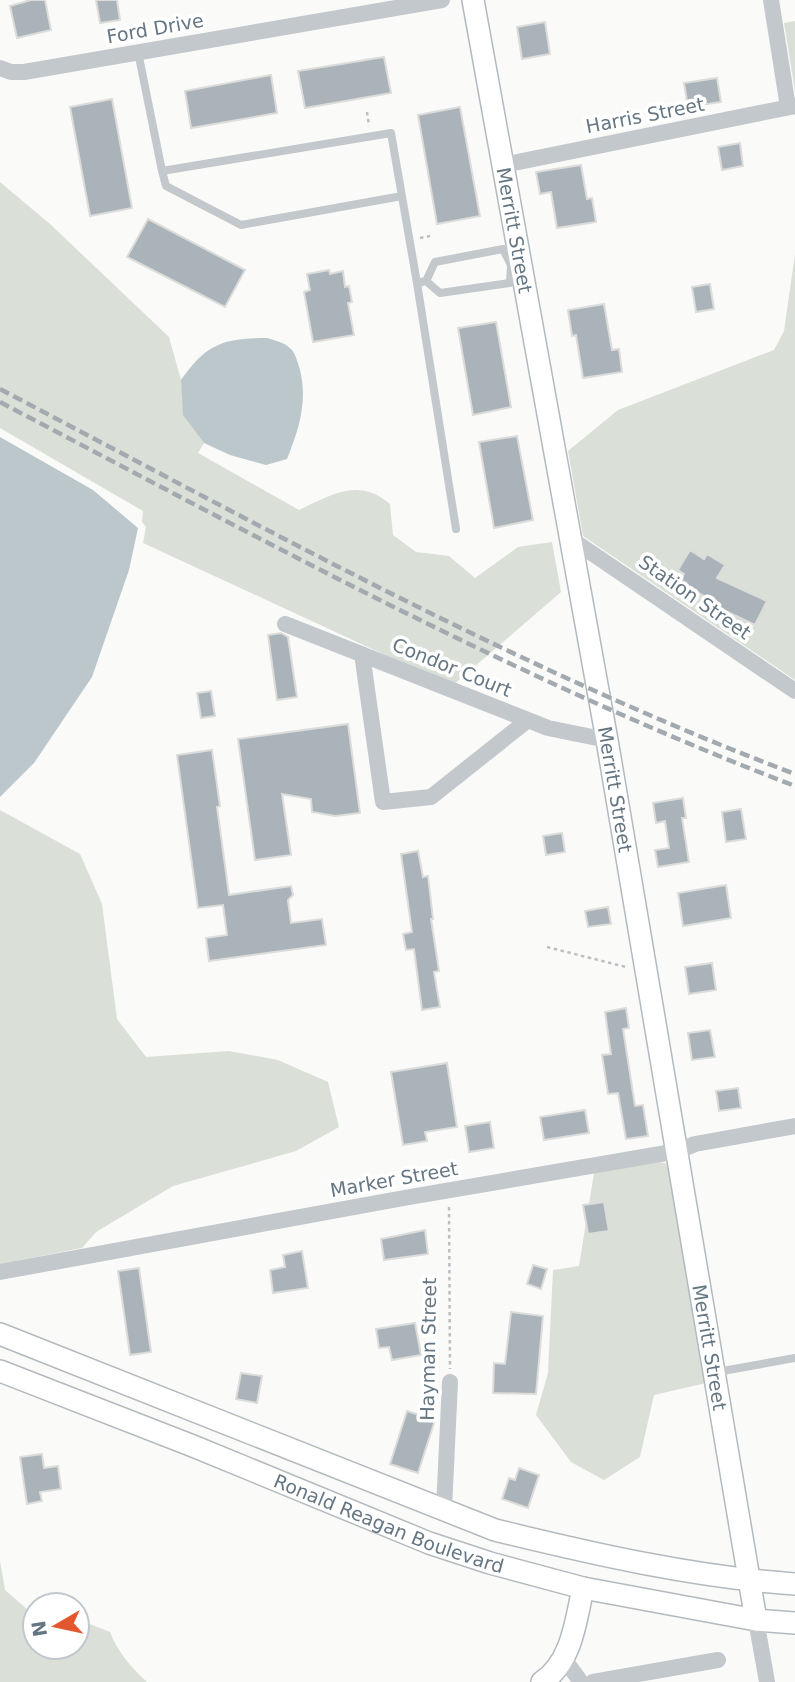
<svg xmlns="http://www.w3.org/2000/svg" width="795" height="1682" viewBox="0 0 795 1682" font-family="'DejaVu Sans',sans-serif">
<rect width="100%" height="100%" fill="#fafaf8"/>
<!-- green -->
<path fill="#dadfd7" d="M 795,21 L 795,91 L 784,23 Z
M 0,182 L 50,224 L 169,337 L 181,380 L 184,415 L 204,443 L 198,453 L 299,510 C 332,495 358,477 390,504 L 393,535 L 416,552 L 449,556 L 475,578 L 518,547 L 552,542 L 561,592 L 452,686 L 143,543 L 146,527 L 142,522 L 143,511 L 0,428 Z
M 795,254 L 795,680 L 583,536 L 568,451 L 618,410 L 774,350 L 784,331 Z
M 0,810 L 80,854 L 102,904 L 117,1019 L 146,1057 L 229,1051 L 278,1060 L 328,1082 L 339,1127 L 296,1151 L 173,1186 L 96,1232 L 82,1248 L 0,1264 Z
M 657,1162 L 665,1163 L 671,1168 L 706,1383 L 654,1395 L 640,1457 L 604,1480 L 571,1462 L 536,1415 L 548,1373 L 553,1270 L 579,1266 L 594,1173 Z
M 0,1561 L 5,1590 L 28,1610 L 35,1611 L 35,1647 L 77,1647 L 77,1619 L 110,1632 C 118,1653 131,1667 147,1682 L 0,1682 Z"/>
<!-- water -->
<path fill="#bbc7cb" d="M 267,338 C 276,341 284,342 291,349 C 295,353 296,358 298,363 C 309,397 300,427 287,459 L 266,465 L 230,455 L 204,443 L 183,415 L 181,380 C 206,344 223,338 267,338 Z
M 0,437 L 93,490 L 138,528 L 129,570 L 92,677 L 34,763 L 0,797 Z"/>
<!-- building -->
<path fill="#aab3b9" stroke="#dcdcda" stroke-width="2" d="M 31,0 L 45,0 L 51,30 L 17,38 L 10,6 Z
M 96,0 L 117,0 L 120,20 L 100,23 Z
M 545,22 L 550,54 L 522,59 L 517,27 Z
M 384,57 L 391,93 L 305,108 L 298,71 Z
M 271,75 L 277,113 L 191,128 L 185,91 Z
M 717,78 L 721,102 L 688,107 L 684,83 Z
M 112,99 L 132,208 L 90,216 L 70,107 Z
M 460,107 L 480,216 L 437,224 L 418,115 Z
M 740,143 L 743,166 L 722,170 L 718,147 Z
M 581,165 L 587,199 L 592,198 L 596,222 L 557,228 L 551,192 L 540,194 L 536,172 Z
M 148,219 L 245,270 L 225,307 L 127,257 Z
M 329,270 L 330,274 L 343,271 L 345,287 L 349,286 L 352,302 L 348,303 L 354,335 L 313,342 L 304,292 L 310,290 L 307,274 Z
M 710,284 L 714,309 L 696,312 L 692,287 Z
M 604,304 L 612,350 L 619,349 L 622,372 L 583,378 L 576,335 L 572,336 L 568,310 Z
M 496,322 L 511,407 L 473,415 L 458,328 Z
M 517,436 L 533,520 L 494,528 L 479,442 Z
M 690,550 L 704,559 L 707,554 L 725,565 L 717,578 L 767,601 L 755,625 L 719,608 L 720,606 L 679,581 L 684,574 L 678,570 Z
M 281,633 L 288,637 L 297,697 L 277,700 L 268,635 Z
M 211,691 L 215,716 L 201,718 L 197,693 Z
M 348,724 L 360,813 L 335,816 L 312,812 L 311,799 L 282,794 L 291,855 L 255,860 L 238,739 Z
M 212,750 L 220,806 L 217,807 L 229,895 L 291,886 L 293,895 L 288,900 L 291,923 L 322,919 L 326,945 L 209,961 L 206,938 L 227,935 L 223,905 L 198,908 L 177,755 Z
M 683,798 L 686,818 L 682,818 L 689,862 L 658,867 L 655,850 L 669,848 L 665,821 L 656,823 L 653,803 Z
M 741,809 L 746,839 L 726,842 L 722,812 Z
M 562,833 L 565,852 L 546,855 L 543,836 Z
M 418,851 L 423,877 L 428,876 L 430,893 L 433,919 L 431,919 L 439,971 L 434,972 L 440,1007 L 422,1010 L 414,949 L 406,950 L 403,934 L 412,932 L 401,854 Z
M 726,885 L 731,918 L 683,926 L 678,893 Z
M 608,907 L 611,924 L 588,927 L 585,911 Z
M 712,963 L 716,990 L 689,994 L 685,967 Z
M 626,1008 L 629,1028 L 623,1029 L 635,1106 L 643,1105 L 648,1136 L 626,1139 L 618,1093 L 608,1094 L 602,1055 L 611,1054 L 605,1012 Z
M 710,1030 L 715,1057 L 692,1060 L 688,1033 Z
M 447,1063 L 457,1127 L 425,1132 L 427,1141 L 403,1145 L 391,1072 Z
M 738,1088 L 741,1108 L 719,1111 L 716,1091 Z
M 585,1110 L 589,1133 L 544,1140 L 540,1117 Z
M 490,1122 L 494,1148 L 469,1152 L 465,1126 Z
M 604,1202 L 609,1231 L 588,1234 L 583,1205 Z
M 425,1230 L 428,1254 L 384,1260 L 381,1239 Z
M 302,1251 L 308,1288 L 273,1293 L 270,1270 L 285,1267 L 283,1255 Z
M 533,1265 L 547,1269 L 541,1289 L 527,1284 Z
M 139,1268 L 151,1352 L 130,1355 L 118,1271 Z
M 511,1312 L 543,1316 L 536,1394 L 493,1393 L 494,1363 L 505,1364 Z
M 415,1323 L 421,1355 L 392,1360 L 389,1347 L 379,1348 L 376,1329 Z
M 241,1373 L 262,1376 L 257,1403 L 236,1399 Z
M 407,1411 L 435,1420 L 418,1473 L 390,1464 Z
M 42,1454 L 44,1468 L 58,1466 L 61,1489 L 40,1492 L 42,1501 L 27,1504 L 20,1457 Z
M 519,1468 L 539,1475 L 528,1508 L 502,1499 L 509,1478 L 515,1480 Z"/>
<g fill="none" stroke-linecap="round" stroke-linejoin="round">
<!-- secondary casing -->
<g stroke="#b3babf" stroke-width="24">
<g id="secondary">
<path id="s1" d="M 473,0 L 607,740 L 756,1620"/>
<path d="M 0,1334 L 495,1530 C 593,1554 694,1577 795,1584"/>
<path id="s2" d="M 0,1371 L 193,1446 L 429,1543 L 490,1563 L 583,1588 L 756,1620 L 795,1623"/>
<path d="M 542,1682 C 572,1662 576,1620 583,1588"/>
</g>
</g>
<!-- path -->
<path stroke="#bbbfc2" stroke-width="2.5" stroke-dasharray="3.5 3.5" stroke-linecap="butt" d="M 367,112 L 369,126
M 420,238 L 430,236
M 547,947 L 626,967
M 449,1207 L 450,1369"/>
<!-- lane -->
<path stroke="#c3c8cc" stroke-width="8" d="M 138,52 L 162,171 L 391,133 L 417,283
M 162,171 L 166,186 L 241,225 L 402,196
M 426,281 L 440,293 L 510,283 L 511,265 L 503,249 L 435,262 L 426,281 L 417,283 L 456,529
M 717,1372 L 795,1358"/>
<!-- street -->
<path stroke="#c3c8cc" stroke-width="16" d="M 771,0 L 788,107
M 0,68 L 11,72 L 24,72 L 442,0
M 503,165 L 795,106
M 571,539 L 795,691
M 285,624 L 548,728 L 607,740
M 362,654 L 383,802 L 431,797 L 528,720
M 0,1272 L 404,1198 L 678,1151 L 695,1144 L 795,1126
M 444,1509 L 450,1382
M 756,1620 L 767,1682
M 564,1659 L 581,1682
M 593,1682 L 718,1660"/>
<!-- secondary -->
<use href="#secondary" stroke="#fff" stroke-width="21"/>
<!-- rail -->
<path stroke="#a2aab0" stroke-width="4.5" stroke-dasharray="10 5" stroke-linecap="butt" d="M 0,389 C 261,526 519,670 795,774
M 0,402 C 261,539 519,681 795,786"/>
</g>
<g text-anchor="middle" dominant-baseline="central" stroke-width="7" stroke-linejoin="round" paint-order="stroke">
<!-- street labels -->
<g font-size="19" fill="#657683" stroke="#fff">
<text transform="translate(155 28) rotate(-10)">Ford Drive</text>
<text transform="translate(645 115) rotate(-11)">Harris Street</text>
<text stroke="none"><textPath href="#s1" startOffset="234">Merritt Street</textPath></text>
<text transform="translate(695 597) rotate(35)">Station Street</text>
<text transform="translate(452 667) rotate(22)">Condor Court</text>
<text stroke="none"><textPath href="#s1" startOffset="802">Merritt Street</textPath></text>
<text transform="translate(394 1179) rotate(-10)">Marker Street</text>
<text transform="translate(428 1349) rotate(-89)">Hayman Street</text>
<text stroke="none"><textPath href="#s1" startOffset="1368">Merritt Street</textPath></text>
<text stroke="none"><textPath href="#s2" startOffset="418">Ronald Reagan Boulevard</textPath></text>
</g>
</g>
<!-- north arrow -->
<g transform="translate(56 1626) rotate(261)"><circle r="33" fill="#ffffff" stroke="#c1c8cd" stroke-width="2"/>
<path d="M0-5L12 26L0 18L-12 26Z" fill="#e4572e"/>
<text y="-10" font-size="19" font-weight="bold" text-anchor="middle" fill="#657683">N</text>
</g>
</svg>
